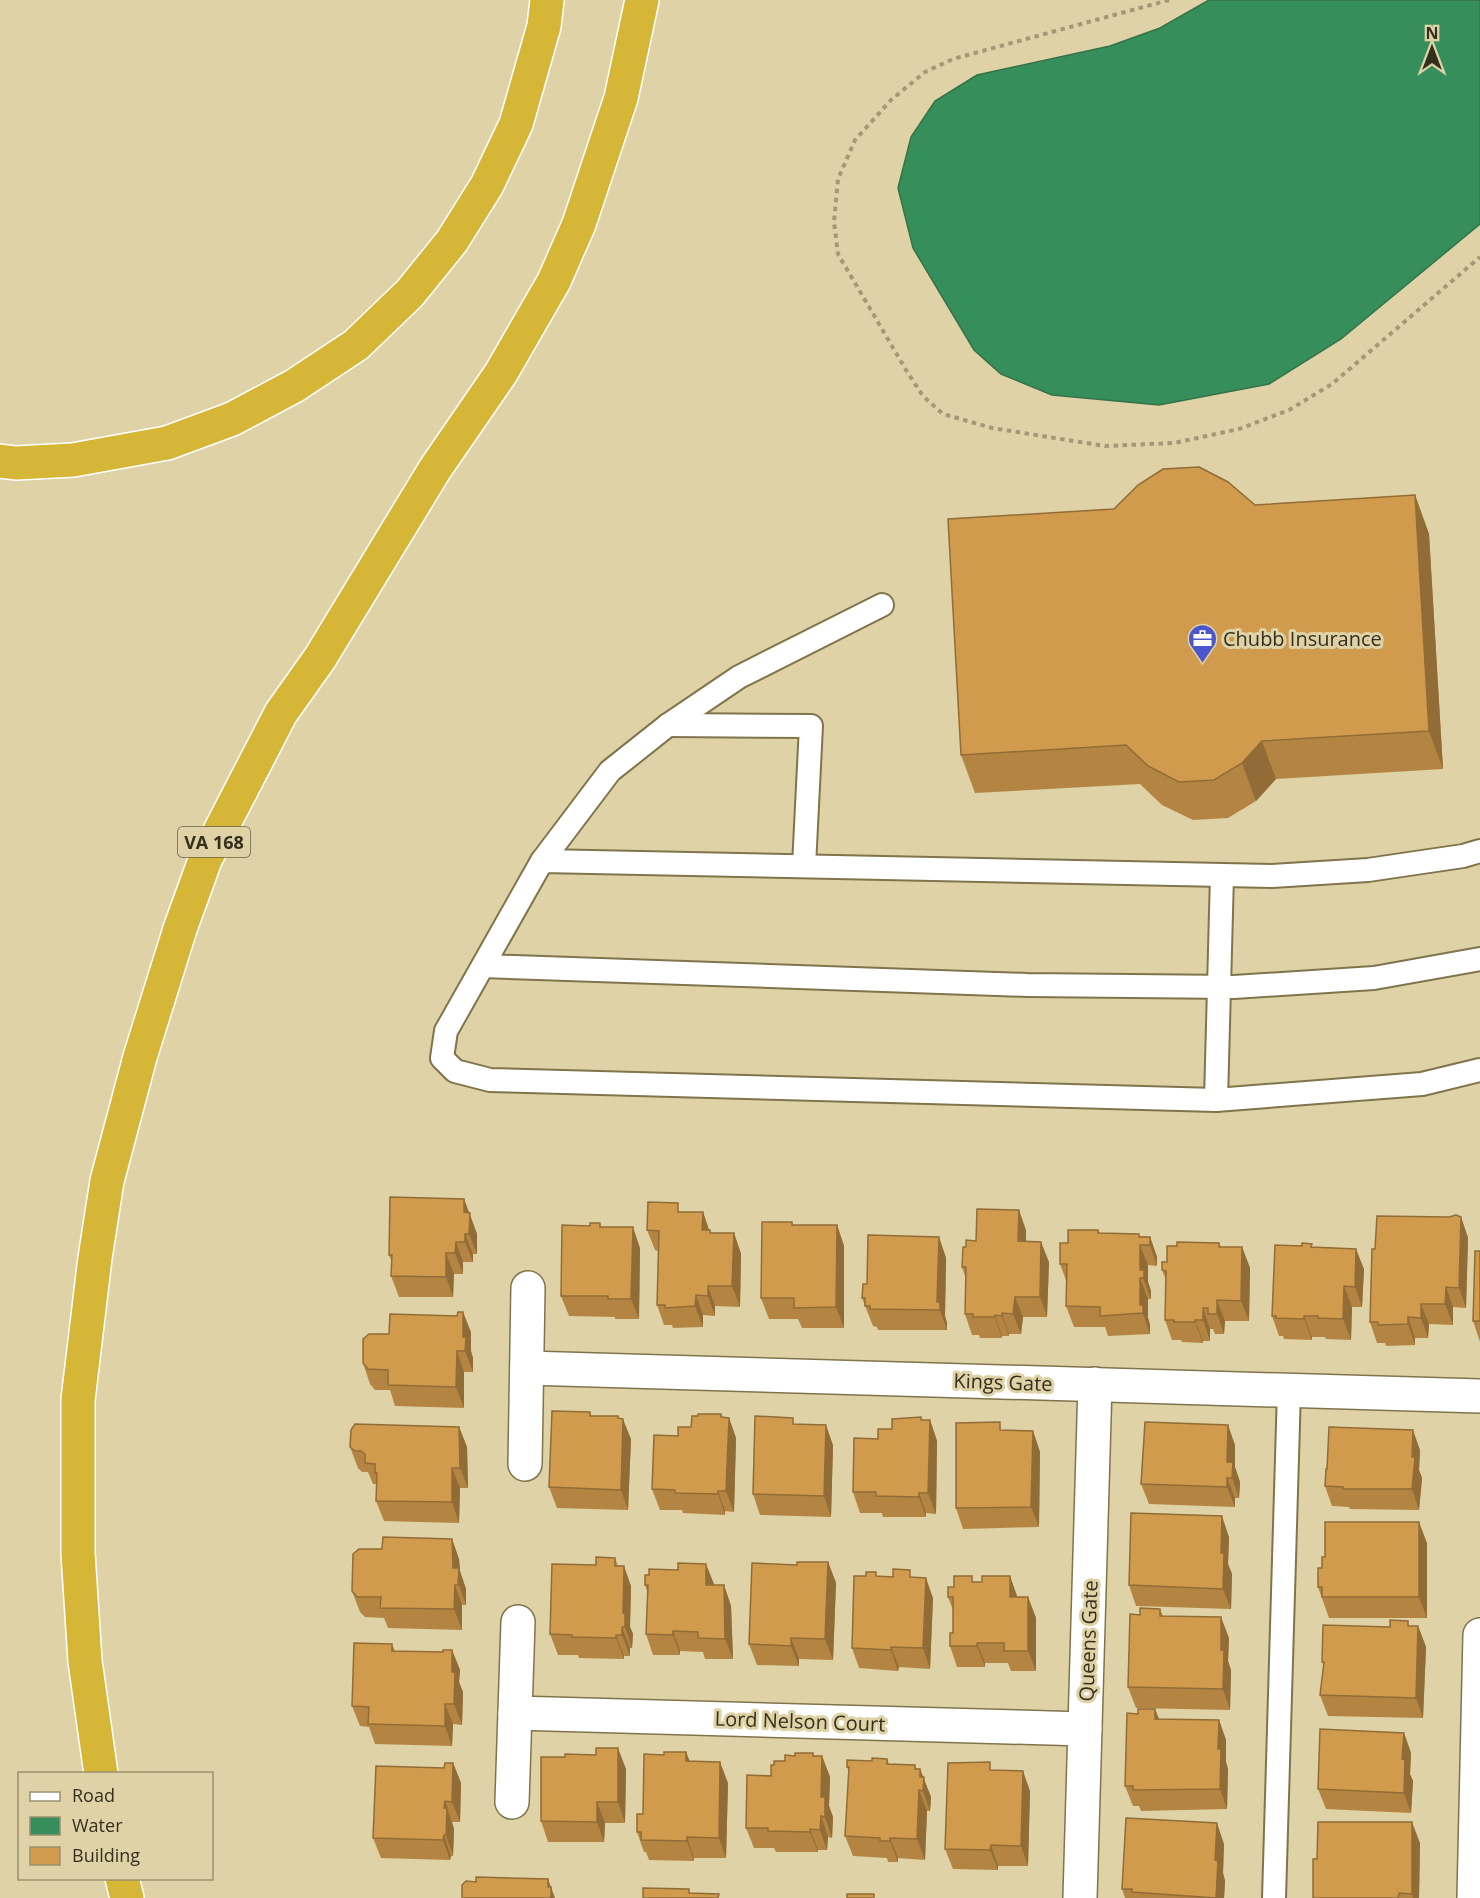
<svg xmlns="http://www.w3.org/2000/svg" width="1480" height="1898" viewBox="0 0 1480 1898" font-family="'Open Sans',sans-serif">
<style>
.water{fill:#368e5b;stroke:#367249;stroke-width:1.5}
.lines{fill:none;stroke-linecap:round;stroke-linejoin:round}
.service-casing{stroke:#80744c;stroke-width:26}
.minor-casing{stroke:#80744c;stroke-width:36}
.motorway-casing{stroke:#fff;stroke-width:36}
.path{stroke:#a39976;stroke-width:4;stroke-dasharray:4.5 4.5;stroke-linecap:butt}
.service{stroke:#fff;stroke-width:22}
.minor{stroke:#fff;stroke-width:33}
.motorway{stroke:#d5b637;stroke-width:33}
.wall{fill:#b48542}
.shaded-wall{fill:#926c36}
.building{fill:#d19b4d;stroke:#926c36;stroke-width:1.5}
.labels{text-anchor:middle;dominant-baseline:central;stroke-width:6;stroke-linejoin:round;paint-order:stroke}
.shield{fill:#ded2a6;stroke:#686147;stroke-width:1.5}
.shield-label{font-size:18px;font-weight:bold;fill:#35301e}
.poi-label{font-size:20px;fill:#35301e;stroke:#ded2a6;text-anchor:start}
.street-label{font-size:20px;fill:#35301e;stroke:#ded2a6}
</style>
<rect width="100%" height="100%" fill="#ded2a6"/>
<path class="water" d="M1209,0H1480V224L1341,339L1269,384L1159,405L1052,395L1001,374L974,350L913,248L898,188L911,137L935,101L977,75L1110,46L1160,28Z"/>
<g class="lines">
<defs>
<g id="service">
<path d="M668,725L811,726L804,866"/>
<path d="M1480,851L1463,856L1368,870L1272,876L542,861L446,1031L442,1058L455,1071L490,1080L1216,1100L1422,1084L1480,1070"/>
<path d="M542,861L610,771L668,725L739,677L882,605"/>
<path d="M483,966L1027,985L1234,987L1374,978L1480,959"/>
<path d="M1216,1100L1222,875"/>
<path d="M1274,1898L1289,1390"/>
</g>
<g id="minor">
<path d="M527,1368L1480,1396"/>
<path d="M525,1464L528,1288"/>
<path d="M515,1713L1085,1729"/>
<path d="M512,1802L518,1622"/>
<path d="M1080,1898L1095,1384"/>
<path d="M1474,1898L1480,1635"/>
</g>
<g id="motorway">
<path d="M0,461L16,463L73,460L167,443L232,419L294,386L356,345L410,293L452,241L487,185L516,124L544,26L547,0"/>
<path d="M101,1774L85,1661L78,1553V1400L95,1258L107,1181L140,1057L180,929L205,860L281,713L320,658L435,469L501,373L554,281L579,224L621,98L642,0"/>
<path d="M122,1878L127,1898"/>
</g>
</defs>
<use href="#service" class="service-casing"/>
<use href="#minor" class="minor-casing"/>
<use href="#motorway" class="motorway-casing"/>
<path class="path" d="M1169,0L953,59L925,72L891,100L855,140L838,179L834,222L838,254L906,370L923,396L943,414L992,428L1105,446L1174,443L1239,429L1289,410L1332,384L1480,257"/>
<use href="#service" class="service"/>
<use href="#minor" class="minor"/>
<use href="#motorway" class="motorway"/>
</g>
<g class="wall">
<path d="M1415,495L1429,534L1443,769L1276,779L1256,801L1228,818L1193,820L1162,805L1140,784L975,793L961,755L1255,505Z"/>
<path d="M464,1199L477,1234V1254H473V1262H463V1274H454L453,1297H399L391,1276L392,1262L389,1255Z"/>
<path d="M681,1212H703L709,1230H710L711,1233H734L741,1254L740,1307L715,1306V1316L703,1315V1327L673,1328L672,1325H664L657,1305L658,1251L655,1250L647,1230Z"/>
<path d="M1461,1217L1468,1238L1466,1308L1453,1307V1325L1429,1324L1428,1338H1415V1345L1386,1346L1385,1343H1377L1370,1322L1375,1249Z"/>
<path d="M792,1222L793,1225H837L844,1246V1328H802L798,1319H769L761,1298Z"/>
<path d="M600,1223L601,1227L640,1248L639,1319H615V1317L569,1316L561,1296L590,1226Z"/>
<path d="M1026,1230V1242L1049,1262L1047,1317H1023L1021,1334H1009V1336H1002V1338H980L979,1335H972L965,1314V1276L962,1267L966,1247L976,1241Z"/>
<path d="M1098,1230L1100,1233L1150,1237L1157,1257V1266L1148,1265V1282L1151,1291V1299H1148V1318L1150,1325V1334L1108,1336L1105,1327H1074L1066,1306L1067,1283L1060,1264L1068,1243Z"/>
<path d="M939,1237L946,1258L945,1316L947,1323V1330H878L877,1327L873,1326L862,1298L867,1284Z"/>
<path d="M1219,1243L1221,1247H1242L1250,1268L1249,1321H1225L1224,1334H1215L1213,1329H1210V1341H1203V1343L1182,1342L1181,1340H1172L1165,1320L1166,1280L1162,1270L1177,1246Z"/>
<path d="M1313,1247L1364,1269L1362,1307H1352L1351,1340L1326,1339L1325,1337H1312V1340L1284,1339L1283,1336H1279L1272,1316Z"/>
<path d="M1480,1251V1342L1473,1321Z"/>
<path d="M471,1332V1351L473,1358V1372H464V1408L395,1406L390,1390H375L370,1384L363,1363Z"/>
<path d="M590,1412L591,1416L619,1418L631,1439L628,1510L557,1508L549,1487Z"/>
<path d="M722,1417L729,1418L736,1438L734,1512L725,1511V1515L683,1513L682,1510H660L652,1489L678,1436L691,1427Z"/>
<path d="M922,1420H930L937,1441L936,1514L926,1513V1517H883L882,1513H860L853,1492L878,1439L892,1429Z"/>
<path d="M459,1427L467,1447L468,1488H460L459,1523L384,1521L376,1501V1484H373L368,1472H362L358,1468L350,1447Z"/>
<path d="M1003,1430L1033,1431L1040,1452L1039,1527L963,1529L956,1508Z"/>
<path d="M833,1445L831,1517L760,1515L753,1494Z"/>
<path d="M1235,1445V1467L1240,1482L1239,1498H1235V1507L1149,1504L1141,1484Z"/>
<path d="M1420,1450L1419,1470L1422,1478L1419,1510L1350,1509L1349,1507L1332,1506L1325,1486Z"/>
<path d="M1229,1537L1228,1564L1232,1574L1231,1609L1136,1606L1129,1585Z"/>
<path d="M452,1539L459,1559L460,1571L466,1589V1605H462V1630L388,1628L384,1618L365,1617L360,1612L352,1591L382,1549Z"/>
<path d="M1427,1543V1618H1329L1318,1587L1325,1557Z"/>
<path d="M615,1558L618,1566L631,1586L630,1627L633,1634L632,1648H630V1656H624V1659L579,1658L578,1655H558L550,1634L596,1565Z"/>
<path d="M828,1562L836,1583L833,1660L799,1659V1666L757,1665L749,1644L797,1565Z"/>
<path d="M1010,1576L1017,1597H1028L1036,1618V1671H1011L1008,1663H985V1667H957L950,1646L953,1633V1610L948,1597L954,1587L974,1582H982Z"/>
<path d="M877,1577H913L933,1598L930,1669L899,1667L898,1671L859,1668L852,1648Z"/>
<path d="M645,1585H724L731,1606L733,1659H705L703,1652L680,1651V1655H653L646,1634L648,1594Z"/>
<path d="M1160,1609L1163,1616L1229,1638L1228,1661L1231,1670L1230,1710L1136,1708L1128,1687L1140,1615Z"/>
<path d="M1418,1626L1426,1647L1423,1718L1328,1716L1320,1695L1324,1667L1322,1662L1390,1627Z"/>
<path d="M392,1644L395,1651L443,1652L452,1650L460,1670L459,1682L463,1692L462,1725L453,1724L452,1746L375,1744L369,1727L360,1726L352,1706Z"/>
<path d="M1155,1709L1159,1719L1219,1720L1226,1740V1762L1228,1769L1227,1809L1141,1811L1139,1806H1133L1125,1786L1138,1714Z"/>
<path d="M1404,1733L1411,1753L1410,1774L1413,1781L1411,1813L1326,1809L1318,1789Z"/>
<path d="M686,1752L690,1762L728,1783L726,1858H694V1861L649,1860L646,1852H644L637,1832L643,1814L664,1755Z"/>
<path d="M813,1753L814,1756H822L830,1777L829,1806L833,1817L832,1838L828,1837L827,1850H818V1852H776L774,1848H754L746,1828L771,1776L774,1765L785,1761L795,1756Z"/>
<path d="M596,1755L626,1769L625,1823H605L604,1842H548L541,1821L565,1757Z"/>
<path d="M887,1759L889,1764L920,1769L931,1797L930,1811H927L925,1860L898,1858V1862H888L887,1858L853,1856L845,1836L849,1772L847,1767Z"/>
<path d="M453,1763L461,1783L460,1822H452L454,1829L453,1856H451L450,1860L381,1858L373,1838L444,1768Z"/>
<path d="M993,1770L1030,1791L1028,1866H998V1870L953,1869L945,1849Z"/>
<path d="M1420,1843L1419,1898H1313V1859Z"/>
<path d="M1224,1844L1223,1873L1225,1881L1224,1898H1125L1122,1889Z"/>
</g>
<g class="shaded-wall">
<path d="M1415,495L1429,534L1443,769L1429,731Z"/>
<path d="M1262,741L1276,779L1256,801L1242,763Z"/>
<path d="M464,1199L477,1234V1254L469,1234L464,1212Z"/>
<path d="M1019,1210L1026,1230V1262L1018,1241Z"/>
<path d="M703,1212L710,1233L702,1230Z"/>
<path d="M1461,1217L1468,1238L1466,1308L1459,1288Z"/>
<path d="M837,1225L844,1246V1328L836,1307Z"/>
<path d="M633,1227L640,1248L639,1319L631,1299Z"/>
<path d="M734,1233L741,1254L740,1307L732,1286Z"/>
<path d="M465,1234L473,1254V1262L465,1242Z"/>
<path d="M939,1237L946,1258L945,1316L947,1323V1330L937,1302Z"/>
<path d="M1150,1237L1157,1257V1266L1150,1245Z"/>
<path d="M456,1242L463,1262V1274L455,1253Z"/>
<path d="M1041,1242L1049,1262L1047,1317L1040,1297Z"/>
<path d="M1140,1245L1148,1265V1282L1151,1291V1299L1140,1270Z"/>
<path d="M1242,1247L1250,1268L1249,1321L1241,1301Z"/>
<path d="M1356,1249L1364,1269L1362,1307L1355,1287Z"/>
<path d="M446,1253L454,1274L453,1297L446,1277Z"/>
<path d="M1140,1278L1148,1299V1318L1150,1325V1334L1140,1305Z"/>
<path d="M708,1286L715,1306V1316L708,1296Z"/>
<path d="M1344,1286L1352,1307L1351,1340L1343,1319Z"/>
<path d="M1446,1287L1453,1307V1325L1445,1304Z"/>
<path d="M696,1295L703,1315V1327L695,1306Z"/>
<path d="M1015,1297L1023,1317L1021,1334L1013,1314Z"/>
<path d="M1217,1300L1225,1321L1224,1334L1217,1314Z"/>
<path d="M1421,1304L1429,1324L1428,1338L1421,1318Z"/>
<path d="M1203,1308L1210,1329V1341L1203,1320Z"/>
<path d="M463,1312L471,1332V1351L473,1358V1372L465,1351L463,1337Z"/>
<path d="M1002,1313L1009,1334V1336L1002,1316Z"/>
<path d="M995,1315L1002,1336V1338L995,1317Z"/>
<path d="M1304,1316L1312,1337V1340L1304,1319Z"/>
<path d="M1408,1317L1415,1338V1345L1408,1324Z"/>
<path d="M1195,1320L1203,1341V1343L1195,1322Z"/>
<path d="M457,1351L464,1372V1408L456,1387Z"/>
<path d="M721,1414L728,1433L729,1418L736,1438L734,1512L726,1491Z"/>
<path d="M618,1416L623,1429V1419L631,1439L628,1510L621,1490Z"/>
<path d="M930,1420L937,1441L936,1514L928,1493Z"/>
<path d="M826,1425L833,1445L831,1517L824,1496Z"/>
<path d="M1228,1425L1235,1445V1467L1240,1482L1239,1498L1227,1462Z"/>
<path d="M459,1427L467,1447L468,1488L460,1468Z"/>
<path d="M1413,1430L1420,1450L1419,1470L1422,1478L1419,1510L1412,1489Z"/>
<path d="M1033,1431L1040,1452L1039,1527L1031,1507Z"/>
<path d="M452,1468L460,1488L459,1523L452,1502Z"/>
<path d="M1227,1478L1235,1498V1507L1227,1487Z"/>
<path d="M718,1491L725,1511V1515L718,1494Z"/>
<path d="M919,1493L926,1513V1517L919,1497Z"/>
<path d="M1222,1516L1229,1537L1228,1564L1232,1574L1231,1609L1223,1589L1221,1553Z"/>
<path d="M1419,1522L1427,1543V1618L1419,1597Z"/>
<path d="M452,1539L459,1559L460,1571L466,1589V1605L453,1568Z"/>
<path d="M828,1562L836,1583L833,1660L825,1639Z"/>
<path d="M706,1564L714,1584L713,1605L706,1585Z"/>
<path d="M624,1566L631,1586L630,1627L633,1634L632,1648L625,1627L623,1613Z"/>
<path d="M1010,1576L1017,1596V1618L1010,1597Z"/>
<path d="M926,1578L933,1598L930,1669L923,1648Z"/>
<path d="M455,1585L462,1605V1630L454,1609Z"/>
<path d="M724,1585L731,1606L733,1659L725,1639Z"/>
<path d="M1028,1597L1036,1618V1671L1028,1651Z"/>
<path d="M1221,1617L1229,1638L1228,1661L1231,1670L1230,1710L1223,1689L1221,1650Z"/>
<path d="M1418,1626L1426,1647L1423,1718L1416,1698Z"/>
<path d="M622,1627L630,1648V1656L622,1635Z"/>
<path d="M673,1631L680,1651V1655L673,1635Z"/>
<path d="M616,1635L624,1656V1659L616,1638Z"/>
<path d="M791,1638L799,1659V1666L791,1646Z"/>
<path d="M977,1643L985,1663V1667L977,1646Z"/>
<path d="M891,1647L899,1667L898,1671L891,1650Z"/>
<path d="M452,1650L460,1670L459,1682L463,1692L462,1725L454,1704L452,1672Z"/>
<path d="M445,1704L453,1724L452,1746L445,1726Z"/>
<path d="M1155,1709L1163,1729L1155,1719Z"/>
<path d="M1219,1720L1226,1740V1762L1228,1769L1227,1809L1220,1789L1218,1749Z"/>
<path d="M1404,1733L1411,1753L1410,1774L1413,1781L1411,1813L1404,1793L1402,1759Z"/>
<path d="M618,1748L626,1769L625,1823L618,1802Z"/>
<path d="M686,1752L694,1773L686,1761Z"/>
<path d="M822,1756L830,1777L829,1806L833,1817L832,1838L825,1817L821,1797Z"/>
<path d="M720,1762L728,1783L726,1858L719,1838Z"/>
<path d="M453,1763L461,1783L460,1822L452,1802Z"/>
<path d="M920,1769L931,1797L930,1811L923,1791L920,1777Z"/>
<path d="M1023,1771L1030,1791L1028,1866L1021,1846Z"/>
<path d="M919,1790L927,1811L925,1860L917,1839Z"/>
<path d="M445,1801L454,1829L453,1856L446,1835L444,1808Z"/>
<path d="M597,1802L605,1823L604,1842L597,1822Z"/>
<path d="M821,1816L828,1837L827,1850L820,1830Z"/>
<path d="M1412,1822L1420,1843L1419,1898H1413L1412,1894Z"/>
<path d="M1217,1823L1224,1844L1223,1873L1225,1881L1224,1898H1216L1215,1860Z"/>
<path d="M810,1829L818,1850V1852L810,1832Z"/>
<path d="M444,1835L451,1856L450,1860L443,1840Z"/>
<path d="M687,1837L694,1858V1861L687,1841Z"/>
<path d="M890,1838L898,1858V1862L890,1841Z"/>
<path d="M991,1845L998,1866V1870L990,1850Z"/>
<path d="M548,1879L555,1898H551L548,1887Z"/>
</g>
<g class="building">
<path d="M1199,467L1228,482L1255,505L1415,495L1429,731L1262,741L1242,763L1214,780L1179,782L1148,766L1126,745L961,755L948,519L1114,509L1138,485L1163,469Z"/>
<path d="M390,1197L464,1199V1212L470,1213L469,1234H465V1242H456L455,1253H446V1277L391,1276L392,1255H389Z"/>
<path d="M648,1202L678,1203V1212H703L702,1230H710V1233H734L732,1286H708V1296L696,1295L695,1306L665,1308V1305H657L659,1231L647,1230Z"/>
<path d="M977,1209L1019,1210L1018,1241L1041,1242L1040,1297H1015L1013,1314L1002,1313V1316L995,1315V1317H973V1314H965L966,1267H962L963,1247H966V1240L976,1241Z"/>
<path d="M1456,1215L1461,1217L1459,1288L1446,1287L1445,1304H1421V1318L1408,1317V1324L1378,1325V1322H1370L1372,1249H1375L1377,1216L1449,1217Z"/>
<path d="M762,1222H792V1225H837L836,1307L794,1308V1298H761Z"/>
<path d="M590,1223H600V1227H633L631,1299H608V1296H561L562,1225L590,1226Z"/>
<path d="M1068,1230H1098V1233L1139,1234V1237H1150V1245H1140V1270H1144V1278H1140V1305H1143V1313L1100,1316V1307L1066,1306L1067,1264H1060V1243H1068Z"/>
<path d="M868,1235L939,1237L937,1302H940V1310L870,1309V1306H865V1298H862L863,1284H867Z"/>
<path d="M1177,1242L1219,1243V1247H1242L1241,1301L1217,1300V1314H1208V1308H1203V1320H1195V1322H1174V1320H1165L1166,1271L1162,1270V1262H1167V1246H1177Z"/>
<path d="M1302,1243L1312,1244L1311,1247L1356,1249L1355,1287L1344,1286L1343,1319L1318,1318V1316H1304V1319L1276,1318V1316H1272L1275,1245L1302,1246Z"/>
<path d="M1475,1251H1480V1321H1473Z"/>
<path d="M458,1312H463V1337H466L465,1351H457L456,1387L388,1385V1370L368,1369L363,1363V1339L369,1334H389L390,1314L457,1316Z"/>
<path d="M552,1411L590,1412V1416H618V1418L623,1419L621,1490L549,1487Z"/>
<path d="M698,1414H721V1417L729,1418L726,1491H718V1494L675,1493V1490L652,1489L654,1435L678,1436V1427H691L692,1416H698Z"/>
<path d="M755,1416L793,1418V1424L826,1425L824,1496L753,1494Z"/>
<path d="M921,1417V1420H930L928,1493H919V1497L876,1496V1492H853L854,1438L878,1439V1429H892V1419Z"/>
<path d="M1000,1422V1430L1033,1431L1031,1507L956,1508V1423Z"/>
<path d="M1145,1422L1228,1425L1227,1462H1233L1232,1478H1227V1487L1141,1484Z"/>
<path d="M355,1424L459,1427L460,1468H452V1502L376,1501L377,1473H375V1464L365,1463V1454L361,1451H355L350,1447L351,1430Z"/>
<path d="M1329,1427L1413,1430L1412,1457H1415L1412,1489H1343V1487L1325,1486L1326,1469H1327Z"/>
<path d="M1131,1513L1222,1516L1221,1553H1224L1223,1589L1129,1585Z"/>
<path d="M1325,1522H1419V1597H1322V1587H1318V1568H1322V1557H1325Z"/>
<path d="M383,1537L452,1539L453,1568H459L458,1585H455L454,1609L380,1608L381,1597H357L352,1591L353,1554L359,1549H382Z"/>
<path d="M596,1557L615,1558V1566H624L623,1613H625V1627H622V1635H616V1638L572,1637V1635L550,1634L552,1564L596,1565Z"/>
<path d="M797,1562H828L825,1639L791,1638V1646L749,1644L752,1563L797,1565Z"/>
<path d="M678,1563L706,1564V1585H724L725,1639L698,1638V1632L673,1631V1635L646,1634L648,1585H645V1575H649V1569L678,1570Z"/>
<path d="M893,1569L910,1570V1577L926,1578L923,1648L891,1647V1650L852,1648L854,1576H866V1572H876V1576L893,1577Z"/>
<path d="M954,1576H972V1582H982V1576H1010V1597H1028V1651H1004V1643H977V1646H950V1633H953V1597H948V1587H954Z"/>
<path d="M1140,1608L1160,1609V1616L1221,1617V1650H1224L1223,1689L1128,1687L1130,1614L1140,1615Z"/>
<path d="M1390,1620L1408,1621V1626H1418L1416,1698L1320,1695L1324,1662H1322L1323,1625L1390,1627Z"/>
<path d="M354,1643L392,1644V1651L443,1652V1650H452V1672H455L454,1704H445V1726L368,1724L369,1707L352,1706Z"/>
<path d="M1138,1709H1155V1719L1219,1720L1218,1749H1221L1220,1789L1133,1790V1786H1125L1127,1713L1138,1714Z"/>
<path d="M1320,1729L1404,1733L1402,1759L1405,1760L1404,1793L1318,1789Z"/>
<path d="M596,1748H618V1802H597V1822L541,1821V1757H565V1754L596,1755Z"/>
<path d="M664,1752H686V1761L720,1762L719,1838L687,1837V1841L641,1840V1832H637V1814H643L644,1754L664,1755Z"/>
<path d="M795,1753H813V1756H822L821,1797H825V1817L821,1816L820,1830L810,1829V1832L768,1831V1828H746L747,1775L771,1776V1765H774V1761H785V1755L795,1756Z"/>
<path d="M872,1758L887,1759V1764L915,1765V1769H920V1777H924L923,1791L919,1790L917,1839L890,1838V1841H880V1838L845,1836L849,1767H847V1760L872,1761Z"/>
<path d="M990,1762V1770L1023,1771L1021,1846L991,1845L990,1850L945,1849L948,1763Z"/>
<path d="M445,1763H453L452,1802L445,1801L444,1808H447L446,1835H444L443,1840L373,1838L376,1766L444,1768Z"/>
<path d="M1126,1818L1217,1823L1215,1860L1218,1861L1216,1898L1132,1892V1889H1122Z"/>
<path d="M1318,1822H1412V1894L1399,1893L1398,1898H1313V1859H1317Z"/>
<path d="M476,1877L548,1879V1887H551V1898H462V1885L466,1881L476,1882Z"/>
<path d="M643,1888L689,1889V1893L719,1894L718,1898H643Z"/>
<rect x="847" y="1894" width="27" height="4"/>
</g>
<defs>
<symbol id="office-pin" viewBox="-11 -11 22 30"><path d="M0 17L-7.5 6A9.5 9.5 0 1 1 7.5 6Z" fill="#4d57cd" stroke="#ded2a6"/><path d="M-6-3h4V-5.5h4V-3h4V5H-6ZM-1-4.5V-3h2v-1.5ZM-6 0V1H6V0Z" fill="#fff"/></symbol>
</defs>
<g fill-rule="evenodd">
<use href="#office-pin" x="1186" y="622" width="33" height="45"/>
</g>
<g class="labels">
<rect class="shield" x="178" y="827" width="72" height="30" rx="4.5"/>
<g class="shield-label">
<text x="214" y="842">VA 168</text>
</g>
<g class="poi-label">
<text x="1223" y="638">Chubb Insurance</text>
</g>
<g class="street-label">
<text transform="translate(1003 1382) rotate(2)">Kings Gate</text>
<text transform="translate(1088 1641) rotate(-88)">Queens Gate</text>
<text transform="translate(800 1721) rotate(2)">Lord Nelson Court</text>
</g>
</g>
<rect x="18" y="1772" width="195" height="108" fill="#ded2a6" stroke="#9a9170" stroke-width="1.5"/>
<rect x="30" y="1792" width="30" height="9" fill="#ffffff" stroke="#9a9170" stroke-width="1.5"/>
<text x="72" y="1802" font-size="18" fill="#35301e">Road</text>
<rect x="30" y="1817" width="30" height="18" fill="#368e5b" stroke="#9a9170" stroke-width="1.5"/>
<text x="72" y="1832" font-size="18" fill="#35301e">Water</text>
<rect x="30" y="1847" width="30" height="18" fill="#d19b4d" stroke="#9a9170" stroke-width="1.5"/>
<text x="72" y="1862" font-size="18" fill="#35301e">Building</text>
<g transform="translate(1432 48)" stroke="#ded2a6" stroke-width="4.5" paint-order="stroke">
<path d="M0-4.5L10 22L0 15L-10 22Z" fill="#35301e"/>
<text y="-9" font-size="16" font-weight="bold" text-anchor="middle" fill="#35301e">N</text>
</g>
</svg>
